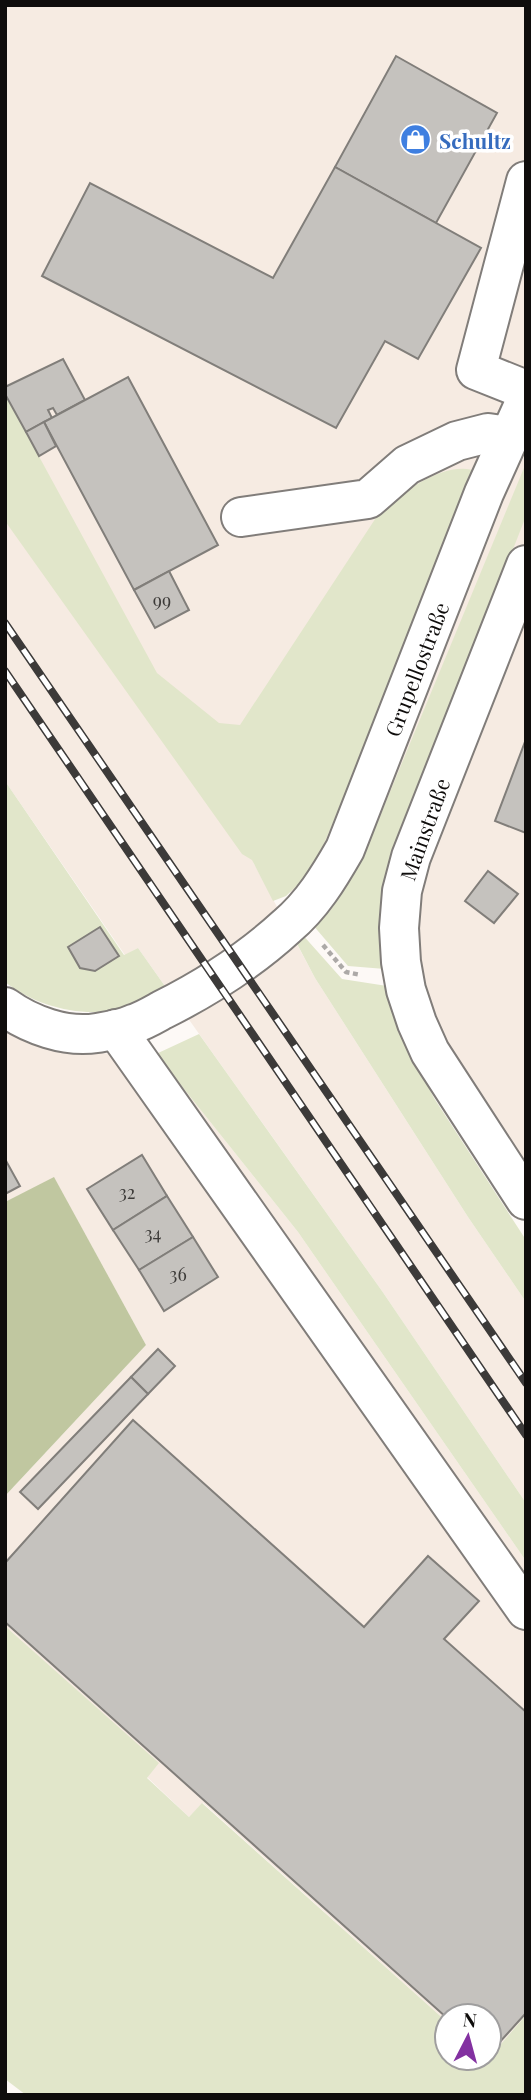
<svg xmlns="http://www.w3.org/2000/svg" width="531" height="2100" viewBox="0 0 531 2100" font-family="'Playfair Display',serif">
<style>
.built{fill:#f6ebe2}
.green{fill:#e1e6ca}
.forest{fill:#c0c7a0}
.building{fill:#c5c2be;stroke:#817e7a;stroke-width:2}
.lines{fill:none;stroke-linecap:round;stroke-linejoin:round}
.minor-casing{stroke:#817d7a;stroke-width:42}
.path{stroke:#aca9a7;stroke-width:4.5;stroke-dasharray:5 3.5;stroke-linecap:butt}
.minor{stroke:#fff;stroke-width:38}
.rail-casing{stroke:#3c3a39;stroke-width:8}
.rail{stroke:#fff;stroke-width:5;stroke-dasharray:16;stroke-linecap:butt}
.labels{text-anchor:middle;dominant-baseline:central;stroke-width:7;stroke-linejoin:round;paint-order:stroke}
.number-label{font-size:18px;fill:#3c3a38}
.shop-label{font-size:21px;font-weight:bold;fill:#366cbe;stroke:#fff;text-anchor:start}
.street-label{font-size:21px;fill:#0f0d0c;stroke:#fff}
</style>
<rect width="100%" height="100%" fill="#fdf9f6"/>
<g class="built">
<path d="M5,5H526V1169L385,970L253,862L315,978L468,1217L526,1302V1503L382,1291L138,948L125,955L5,781Z"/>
<path d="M5,1028L64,1049L111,1054H156L298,1232L526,1561V2015L489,2058V2016H447V2022L203,1803L189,1817L147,1777L158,1763L5,1626V1496L146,1345L54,1178L5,1202Z"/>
</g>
<g class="green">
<path d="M5,394L157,673L219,723L240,725L383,507C406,490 451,457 480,473L313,870L286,896L273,901L252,860L242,854L5,521Z"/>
<path d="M526,463V516L421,785L385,969L348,966L312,924L330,911L361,862Z"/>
<path d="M5,781L124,955L138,948L167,989C156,995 144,1002 132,1006C90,1020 40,1009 5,982Z"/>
<path d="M301,933L342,979L387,986L398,1026L434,1098L526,1240V1302L468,1217L315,978L295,940Z"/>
<path d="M199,1034L382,1291L526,1503V1561L298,1232L156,1054Z"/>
<path d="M5,1626L159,1763L147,1778L189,1817L202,1803L447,2022V2058H489L526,2015V2095H26L5,2079Z"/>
</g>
<path class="forest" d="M54,1177L146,1345L5,1496V1202Z"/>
<g class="building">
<path d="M396,56L497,113L436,223L335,167Z"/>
<path d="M335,167L481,248L418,359L385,341L336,428L42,276L90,183L273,278Z"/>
<path d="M63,359L85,400L57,415L53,408L48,410L52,418L26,432L5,394V387Z"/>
<path d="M128,377L218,545L134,590L44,422Z"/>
<path d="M44,422L56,446L39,456L26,432Z"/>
<path d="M169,571L189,610L155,628L134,590Z"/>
<path d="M526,739V833L495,821Z"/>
<path d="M488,871L518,894L494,923L465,901Z"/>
<path d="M100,927L119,956L95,971L80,968L68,947Z"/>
<path d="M142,1155L167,1196L113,1230L87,1189Z"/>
<path d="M5,1159L20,1186L5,1194Z"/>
<path d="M167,1196L193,1237L139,1270L113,1230Z"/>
<path d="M193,1237L218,1277L164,1311L139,1270Z"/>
<path d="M158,1349L175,1366L148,1394L131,1377Z"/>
<path d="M131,1377L148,1394L38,1509L20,1492Z"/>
<path d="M133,1420L364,1627L428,1556L479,1601L444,1639L526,1712V2013L489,2054V2016H447V2018L5,1622V1563Z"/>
</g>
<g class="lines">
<defs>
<g id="minor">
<path d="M526,181L476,370L526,390"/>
<path d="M241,517L368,499L407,465L457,441L488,433L509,436"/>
<path d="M526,565L411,857L402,891L399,928L401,962L406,990L417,1023L430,1052L526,1200"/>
<path d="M5,1007C30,1025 66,1038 97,1033C108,1031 122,1029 133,1024C143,1021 153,1015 162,1010C206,988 251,959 287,926C312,905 329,877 345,849L484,493L526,400"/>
<path d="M116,1029L526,1610"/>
</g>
</defs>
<use href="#minor" class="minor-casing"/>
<path class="path" d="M323,945L346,972L361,975"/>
<use href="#minor" class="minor"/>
<defs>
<g id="rail">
<path d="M5,623L526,1383"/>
<path d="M5,671L526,1435"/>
</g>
</defs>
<use href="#rail" class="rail-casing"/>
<use href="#rail" class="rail"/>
</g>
<defs>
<symbol id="shop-disc" viewBox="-11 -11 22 22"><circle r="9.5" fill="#3f7fe0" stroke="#fff"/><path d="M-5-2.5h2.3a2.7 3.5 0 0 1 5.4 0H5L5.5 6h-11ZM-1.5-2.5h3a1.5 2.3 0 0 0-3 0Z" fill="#fff"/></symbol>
</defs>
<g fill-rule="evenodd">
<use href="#shop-disc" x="398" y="122" width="35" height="35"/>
</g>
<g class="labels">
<g class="number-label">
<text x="162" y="600">99</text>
<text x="127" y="1192">32</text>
<text x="153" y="1233">34</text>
<text x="178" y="1274">36</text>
</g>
<g class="shop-label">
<text x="439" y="140">Schultz</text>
</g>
<g class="street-label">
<text transform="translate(416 669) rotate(-69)">Grupellostraße</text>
<text transform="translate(424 829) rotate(-70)">Mainstraße</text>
</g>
</g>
<rect width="531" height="2100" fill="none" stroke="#0f0d0c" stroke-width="14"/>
<g transform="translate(468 2037) rotate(6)"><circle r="33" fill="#ffffff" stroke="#9f9e9e" stroke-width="2"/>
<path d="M0-5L12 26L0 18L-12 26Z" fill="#8331a1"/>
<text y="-10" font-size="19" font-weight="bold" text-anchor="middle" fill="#0f0d0c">N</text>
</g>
</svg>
